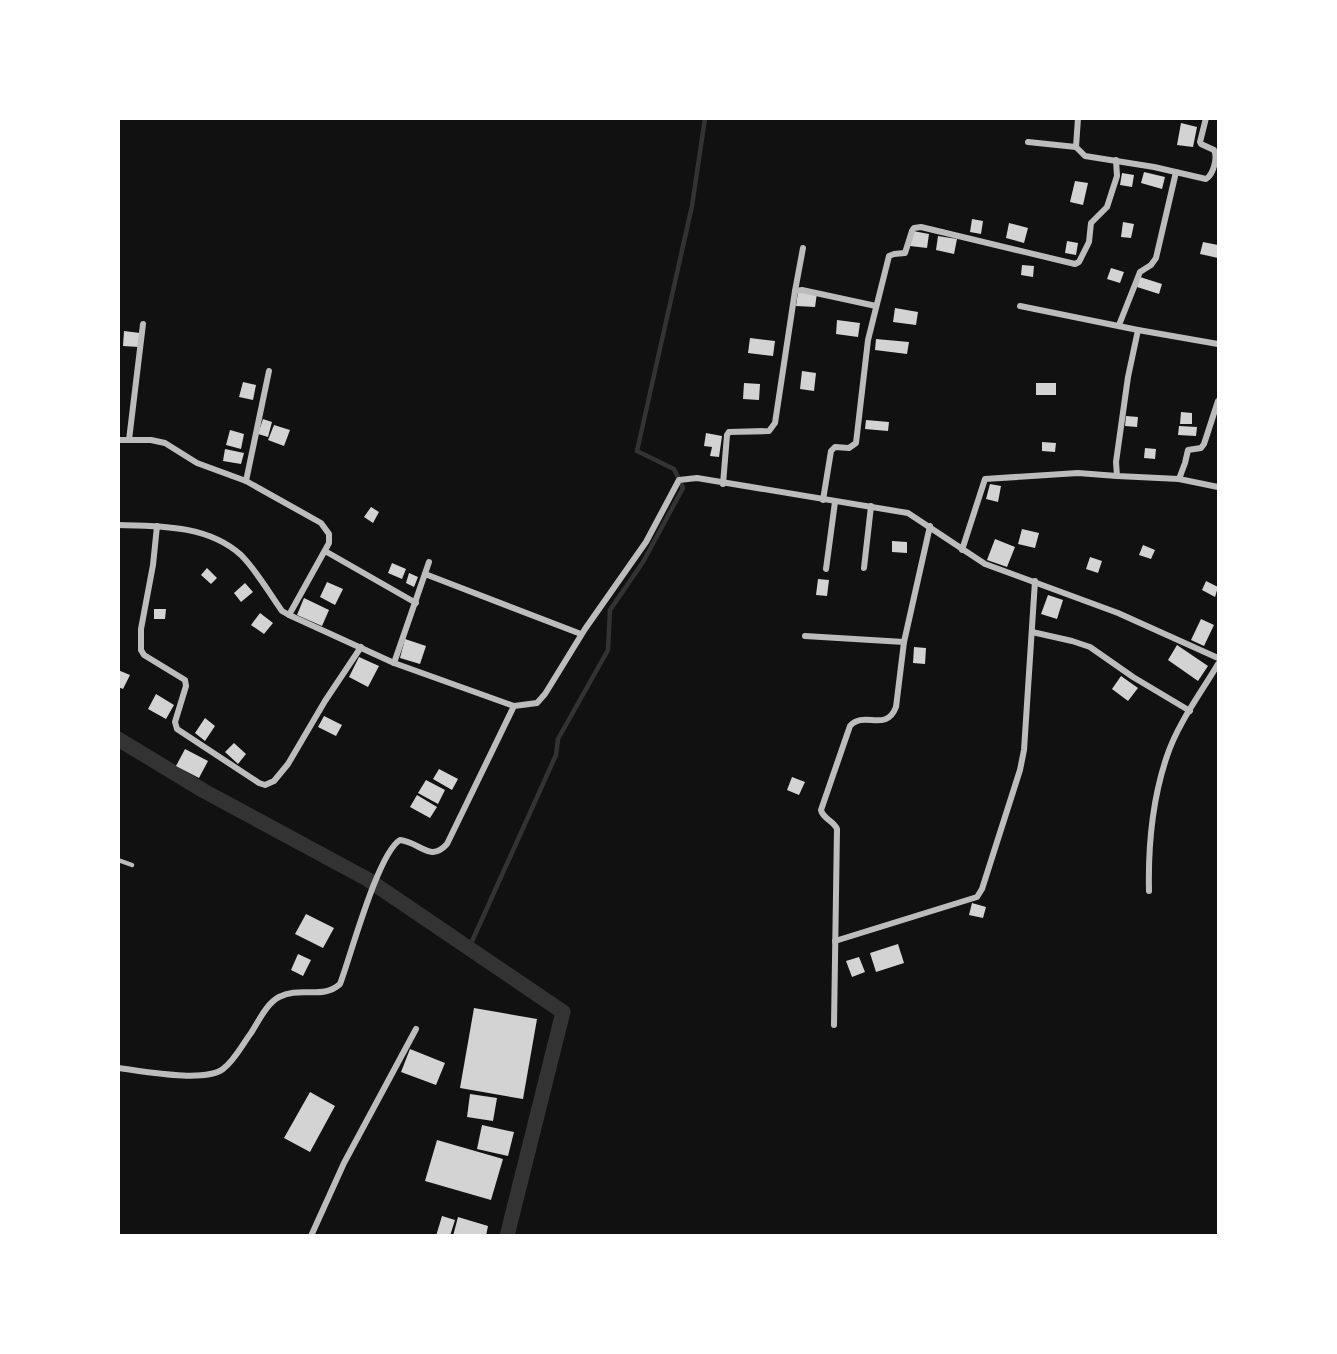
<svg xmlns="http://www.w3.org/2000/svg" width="1337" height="1354" viewBox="0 0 1337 1354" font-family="Jost,sans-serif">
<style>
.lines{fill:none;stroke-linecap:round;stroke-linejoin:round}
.stream{stroke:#333;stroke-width:4.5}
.canal{stroke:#333;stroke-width:15}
.building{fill:#d3d3d3}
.service{stroke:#bcbcbc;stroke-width:4.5}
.minor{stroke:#bcbcbc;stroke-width:6}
</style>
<rect width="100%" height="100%" fill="#111"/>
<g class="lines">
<path class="stream" d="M469,948L556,755L558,739L608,650L610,610L643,562L683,488L674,469L637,451L692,206L705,118"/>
<path class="canal" d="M118,739L204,791L367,879L563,1012L507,1236"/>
</g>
<g class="building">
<path d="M1181,123L1197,127L1193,147L1177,145Z"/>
<path d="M1144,172L1165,177L1162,189L1141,183Z"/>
<path d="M1122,173L1134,175L1132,187L1120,185Z"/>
<path d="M1075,181L1088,183L1083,205L1070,202Z"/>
<path d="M972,219L983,221L981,234L970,232Z"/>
<path d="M1123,222L1134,224L1131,238L1121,237Z"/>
<path d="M1009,223L1028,228L1024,243L1006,238Z"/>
<path d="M913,231L929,234L927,248L910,246Z"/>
<path d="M938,236L957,239L954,254L936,250Z"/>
<path d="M1067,241L1078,243L1076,255L1065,253Z"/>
<path d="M1203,242L1218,245V258L1200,254Z"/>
<path d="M1022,265L1034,266L1033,277L1021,275Z"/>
<path d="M1111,268L1124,272L1120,283L1107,279Z"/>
<path d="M1140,277L1162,284L1159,294L1137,287Z"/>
<path d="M798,292L817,293L815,307L796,306Z"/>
<path d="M895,308L918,312L916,325L893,322Z"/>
<path d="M837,320L860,323L858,337L836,334Z"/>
<path d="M124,331L140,333L139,347L123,346Z"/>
<path d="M750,338L775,341L773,356L748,353Z"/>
<path d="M876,339L909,342L907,354L875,350Z"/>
<path d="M802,371L816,373L814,391L800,389Z"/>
<path d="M243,382L256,385L253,400L239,397Z"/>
<path d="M744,383L760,384L759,400L743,399Z"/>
<rect x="1036" y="383" width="20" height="12"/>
<path d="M1181,412L1192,413V424H1180Z"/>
<path d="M1126,416L1138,417L1137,427L1125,426Z"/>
<path d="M263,419L272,422L268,437L258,434Z"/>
<path d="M866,420L889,422L888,431L865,429Z"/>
<path d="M274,425L290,430L284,446L268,440Z"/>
<path d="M1179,426L1197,427L1196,436L1178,435Z"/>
<path d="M230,430L244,434L241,449L226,445Z"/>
<path d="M706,433L722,436L719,457L710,456L712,447L704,446Z"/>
<path d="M1042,442L1056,443L1055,452L1042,451Z"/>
<path d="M1145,448L1156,449L1155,459L1144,458Z"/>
<path d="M225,449L244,453L241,464L223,461Z"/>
<path d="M990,484L1001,486L998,502L986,499Z"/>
<path d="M371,507L379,512L373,523L364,517Z"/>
<path d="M1022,529L1039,533L1035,548L1018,544Z"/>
<path d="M995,539L1015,547L1007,567L987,560Z"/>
<path d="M892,541L907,542V553L892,552Z"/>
<path d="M1143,545L1155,550L1151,559L1139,555Z"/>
<path d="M1090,557L1102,561L1098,573L1086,569Z"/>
<path d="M392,563L406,569L402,579L388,573Z"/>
<path d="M207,568L217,578L211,584L201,575Z"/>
<path d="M409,573L418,577L414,587L406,583Z"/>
<path d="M818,579L829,580L827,596L816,595Z"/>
<path d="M1206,581L1218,587L1215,597L1202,590Z"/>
<path d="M327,582L343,589L335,605L320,597Z"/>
<path d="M245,583L253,592L241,602L234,593Z"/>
<path d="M1048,595L1063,600L1057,619L1041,614Z"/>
<path d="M304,598L329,610L322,626L297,615Z"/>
<path d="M154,609H166L165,619H154Z"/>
<path d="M260,613L273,623L264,634L251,625Z"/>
<path d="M1201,619L1214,625L1204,646L1191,640Z"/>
<path d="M405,639L426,646L420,664L400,658Z"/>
<path d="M1177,645L1208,666L1198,681L1168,660Z"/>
<path d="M914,647L926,648L925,664L913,663Z"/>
<path d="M359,657L379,666L368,687L349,677Z"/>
<path d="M118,670L130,675L123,689L118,687Z"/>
<path d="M1121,676L1138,688L1128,701L1112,689Z"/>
<path d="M156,694L174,705L166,719L148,709Z"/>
<path d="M324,716L342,725L336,736L318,727Z"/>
<path d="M205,718L215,726L205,741L195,733Z"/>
<path d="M234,743L246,754L238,764L225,752Z"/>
<path d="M185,749L208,761L199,778L176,766Z"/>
<path d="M439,769L458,779L452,790L433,779Z"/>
<path d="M792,777L805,782L799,795L787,790Z"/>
<path d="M426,780L445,790L438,804L418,793Z"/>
<path d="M417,795L437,807L430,818L410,807Z"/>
<path d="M972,903L986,907L983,918L969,915Z"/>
<path d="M306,914L334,928L323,948L295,934Z"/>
<path d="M898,944L904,963L876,972L870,953Z"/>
<path d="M298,954L311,960L303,976L291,970Z"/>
<path d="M859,957L865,972L852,977L846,961Z"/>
<path d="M474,1008L537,1019L523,1099L460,1088Z"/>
<path d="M410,1049L445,1063L436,1085L401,1072Z"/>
<path d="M310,1092L335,1106L310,1152L284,1138Z"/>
<path d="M470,1094L497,1098L493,1121L467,1117Z"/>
<path d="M482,1125L514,1132L508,1156L477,1149Z"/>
<path d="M437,1140L503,1159L491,1200L425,1181Z"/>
<path d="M442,1216L455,1220L450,1236H436Z"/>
<path d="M458,1217L488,1226L486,1236H453Z"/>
</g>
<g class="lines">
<path class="service" d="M118,860L132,865"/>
<g class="minor">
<path d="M1078,118L1076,147L1085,156L1154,167L1206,179C1213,175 1218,158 1214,150L1201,144L1200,142L1206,118"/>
<path d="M1028,142L1076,147"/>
<path d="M795,291L803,248"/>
<path d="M1020,306L1138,330"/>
<path d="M1119,325L1140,272L1151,265L1156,258L1176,172"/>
<path d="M1218,344L1138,330L1128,377L1116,462L1117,476L1179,479L1218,487"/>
<path d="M118,440H151L165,443L197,463L246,481L321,523L329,534V543L289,615L394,663L514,706"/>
<path d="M129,440L143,324"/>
<path d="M1179,479L1185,463L1188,450L1201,448L1204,444L1218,401"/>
<path d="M246,481L269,371"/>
<path d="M723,484L727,435L729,432L769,431L775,423L795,291L802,290L876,306"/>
<path d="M823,500L831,451L835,447L849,448L856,443L868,340L889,256L894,254L905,253L912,231L914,228L921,227L1075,264L1079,262L1089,242L1091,223L1107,207L1117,176L1116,160"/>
<path d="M118,525C160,526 208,525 241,555C257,571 269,593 282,611L289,615"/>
<path d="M157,526L153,565L141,629V650L144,655L185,680L186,686L175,722L177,729L259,783L265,785L274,781L288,764L325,701L361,647"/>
<path d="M962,550L985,479L1078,473L1117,476"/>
<path d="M325,551L416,603"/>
<path d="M864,568L871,506"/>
<path d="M826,569L835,502"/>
<path d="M425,574L581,634"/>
<path d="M1032,632L1072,641L1090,647L1133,677L1190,711"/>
<path d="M805,636L904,642"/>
<path d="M394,663L429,562"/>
<path d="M1149,891C1148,845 1152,800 1167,756C1178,723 1201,693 1218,664"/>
<path d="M835,941L977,897L982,889L1020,770L1024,750L1035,581"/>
<path d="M834,1025L837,829C834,821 823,819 821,810L850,726C864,710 886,733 896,707L904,642L930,526"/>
<path d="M118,1068C143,1071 204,1083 223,1069C235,1060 242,1045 251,1033C259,1021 266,1004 279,997C299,986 323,1000 340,984C351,955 378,853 400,840C420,842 430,863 447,844L514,706L537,703L545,694L585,629L646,542L679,480L697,478L908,513L985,564L1118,613L1218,658"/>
<path d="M311,1236L344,1163L416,1029"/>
</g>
</g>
<rect width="1337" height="1354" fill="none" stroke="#ffffff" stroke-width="240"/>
</svg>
